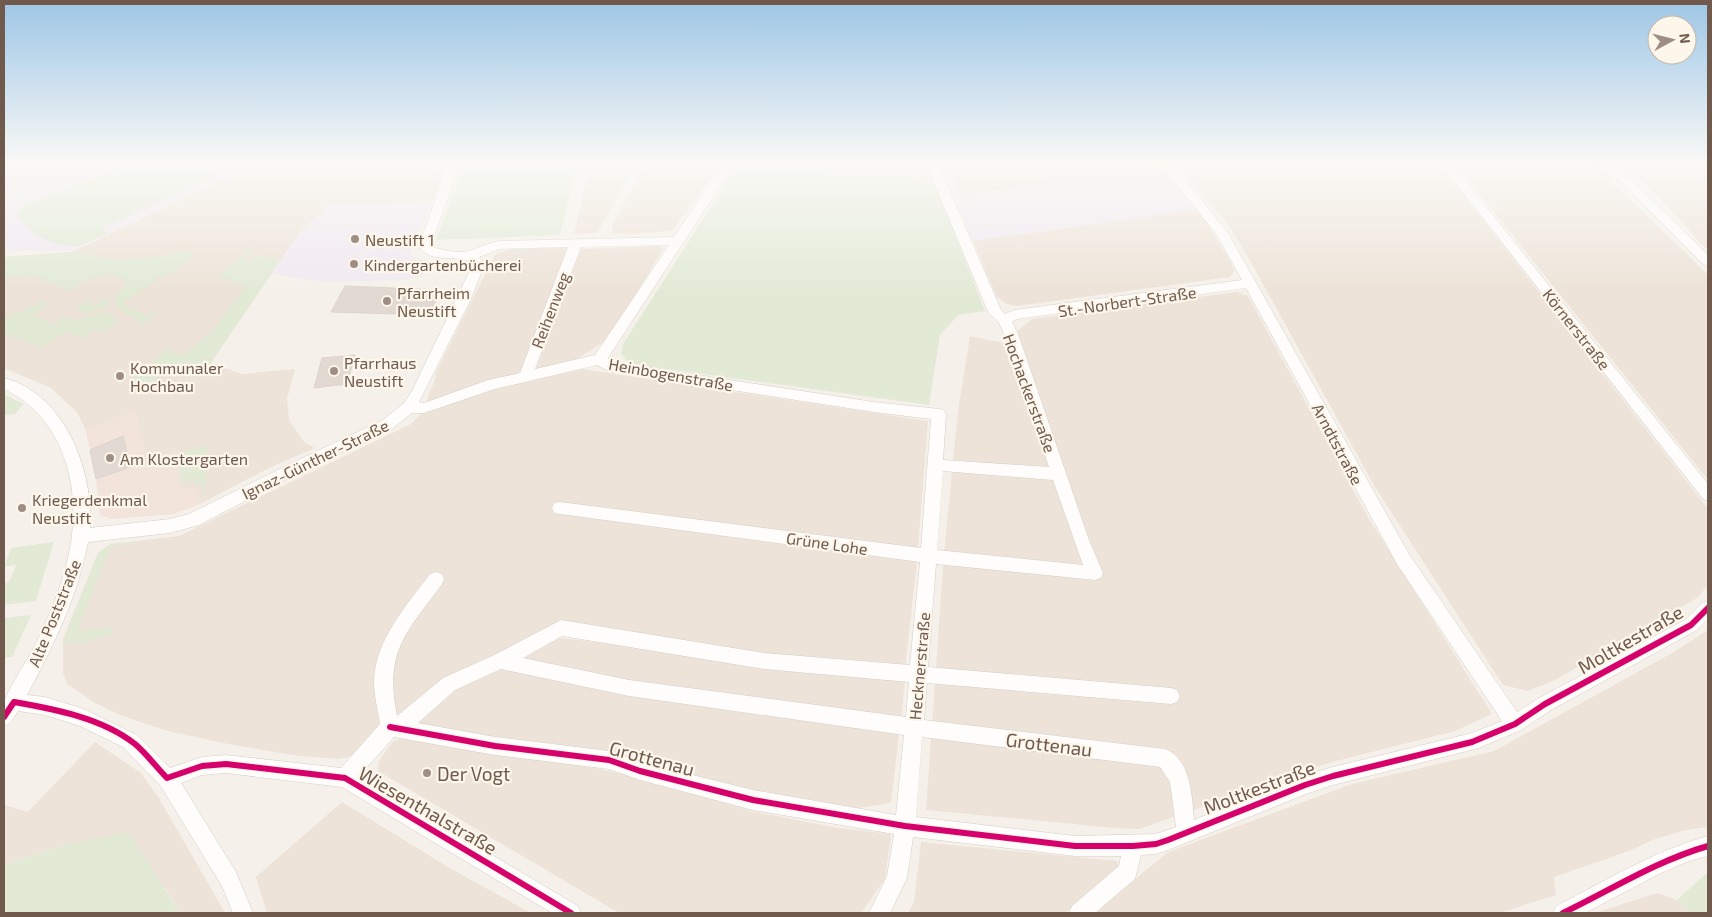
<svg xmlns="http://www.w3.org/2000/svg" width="1712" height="917" viewBox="0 0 1712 917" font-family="'Exo 2',sans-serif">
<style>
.residential{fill:#ede3d8}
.commercial{fill:#f2e3db}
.education{fill:#f1e9f1}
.green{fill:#e2ead6}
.building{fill:#e1d9d2;stroke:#ddd4cd}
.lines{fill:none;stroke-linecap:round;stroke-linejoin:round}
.street-casing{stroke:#d4cec8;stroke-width:1}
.street{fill:#fefdfc;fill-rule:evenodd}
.cycleway-casing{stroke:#fdf6eb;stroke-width:9}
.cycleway{stroke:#d6006c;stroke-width:6}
.poi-dot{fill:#9f8e84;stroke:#fdf6eb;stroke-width:2}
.labels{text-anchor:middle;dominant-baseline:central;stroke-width:4.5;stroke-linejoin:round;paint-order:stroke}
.poi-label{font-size:16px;fill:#70594d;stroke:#fdf6eb;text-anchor:start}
.street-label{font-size:16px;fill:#70594d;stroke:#fdf6eb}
.near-street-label{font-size:19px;fill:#70594d;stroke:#fdf6eb}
.near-poi-label{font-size:19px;fill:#70594d;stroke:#fdf6eb;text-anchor:start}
</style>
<rect width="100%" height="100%" fill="#f5f1ea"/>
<g class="residential">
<path d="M237,163H424L437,170L441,181L432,201L329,205L299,233L211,363L242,374L295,369L287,399L289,420L305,443L315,448L273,466L198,505L199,492L180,487L176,450L147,459L135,411L86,431L77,412L51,388L4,368V257L71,252L239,172L243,166Z"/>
<path d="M590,163H638L597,233L574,234Z"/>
<path d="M646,163H721L673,230L637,234L612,233L613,224Z"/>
<path d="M827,163H925L934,181L825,169Z"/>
<path d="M945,163H1155L1161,169L960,195Z"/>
<path d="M1185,163H1438L1708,509V585L1697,598L1557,679L1528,691L1503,685L1375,487L1247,255L1227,223L1181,168L1180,165Z"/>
<path d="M1455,163H1593L1708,275V480Z"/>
<path d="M1623,163H1708V172L1704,173L1708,176V251L1660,198Z"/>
<path d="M1198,209L1231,262L1234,272L1230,277L1017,306L1007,304L997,297L973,241Z"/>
<path d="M660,246L663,249L613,332L602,343L575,360L536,369L581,249Z"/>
<path d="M569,247L523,370L513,376L428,401L427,399L436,377L435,374L495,255L509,249Z"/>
<path d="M1237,292L1248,296L1369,519L1492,714L1455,731L1328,763L1139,829L1115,828L926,810L944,553L958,411L970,336L1003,343L1032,319Z"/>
<path d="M582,369L928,421L917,561L905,669L542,630L450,678L359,751L349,757L339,759L292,755L223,743L164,730L120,715L95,703L67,684L63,673V639L98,553L110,544L179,536L411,424L422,413L460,398L502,387Z"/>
<path d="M1708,630V827L1686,830L1655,839L1629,851L1554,877L1556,895L1500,913H1094L1168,852L1352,784L1494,751L1674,652Z"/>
<path d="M553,637L905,679L901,722L662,689L521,660L534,644Z"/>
<path d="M495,667L627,693L773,717L899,734L891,803L838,811L511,743L486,735L418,723L456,685Z"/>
<path d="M402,738L561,761L641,778L755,812L838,828L891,834L885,879L861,913H619L378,771L379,761L392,742Z"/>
<path d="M95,742L141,773L160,800L225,913H180L165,888L64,845L4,865V805L28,812Z"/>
<path d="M342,802L448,867L531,913H267L256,877Z"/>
<path d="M921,842L1117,861L1119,866L1065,913H908L914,902Z"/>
<path d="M1657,893L1677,900L1688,913H1595Z"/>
</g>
<path class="commercial" d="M135,411L147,458L176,450L180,487L194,488L199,492L198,505L173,514L111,519L100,515L96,479L86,431Z"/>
<g class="education">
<path d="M4,163H237L243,166L239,172L72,250L9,251L4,248Z"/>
<path d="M1161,169L1198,209L973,241L958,205L960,195Z"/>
<path d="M432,201L410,251L413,257L437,263L431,270L419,277L402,280L325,282L272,274L299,233L329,205Z"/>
</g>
<g class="green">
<path d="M135,163H214L224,167L148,203L224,169L227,172L103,227L107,234L78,247L60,245L37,236L17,216L23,206L41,198Z"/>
<path d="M464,163H577L560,235L436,240Z"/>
<path d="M739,163H779L934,181L985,311L958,315L940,335L929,405L637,365L626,360L621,353L623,344Z"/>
<path d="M191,251V259C184,266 175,270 166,276L163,275L122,304L148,316L154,311L159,313L141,325L136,318L116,307V295L126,285L125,280L108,273L82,282L70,291L35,276L4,277V257L71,252L114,260L157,257Z"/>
<path d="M248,252L252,253L242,262L248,264L258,255L280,260L209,365L171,371L143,386L131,378L145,369L165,350L183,355L212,331L246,286L221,277L223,275L221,274Z"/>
<path d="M108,297L109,307L86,313L75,309L86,302L95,305Z"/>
<path d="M42,301L48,304L33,315L53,324L65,316L76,320L107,312L118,321L102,333L95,329L83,339L66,331L42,348L11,337L4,331V320Z"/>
<path d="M5,395L24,404L15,414L4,415Z"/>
<path d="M208,445L205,494L201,500L203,490L201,485L190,481L180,482L178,453Z"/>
<path d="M139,541L138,543L111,546L78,631L113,627L111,634L87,642L62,644L98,553L110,544Z"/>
<path d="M54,542L36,601L4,605V583L9,582L16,565L4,567L11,548Z"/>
<path d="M31,615L12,657L4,658V618Z"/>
<path d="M129,832L180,913H4V865L64,845Z"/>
<path d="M1708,872V913H1688L1677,900Z"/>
</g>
<g class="building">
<path d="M345,286L441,290L429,315L331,312Z"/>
<path d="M355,355L347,384L314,388L322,358Z"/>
<path d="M123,436L130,467L96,479L90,450Z"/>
</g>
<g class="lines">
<defs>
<g id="street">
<path d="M436,163H449L457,172L431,245C437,251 462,253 469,251C479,248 488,243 499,241L674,237L723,163H735L608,358L612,362L874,402L939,409L944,410L946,414L943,460L1049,467L1004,334L999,323L988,312L926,163H938L1001,310L1005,314L1014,310L1242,280L1217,235L1160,163H1171L1228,233L1409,554L1517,712L1539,698L1685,620L1702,603L1708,601V619L1697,630L1551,710L1521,730L1479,748L1333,785L1306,794L1168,850L1156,854L1141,855L1135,879L1095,913H1069L1072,906L1119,866L1121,856H1075L913,837L907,878L890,913H869L887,876L894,834L753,810L640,780L609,769L495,755L394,737L359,776L578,906L581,913H552L342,787L226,773L202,775L181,783L236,872L253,913H233L222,886L160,785L123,747L80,726L45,715L18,711L10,723L4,726C4,718 3,710 4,703C5,695 27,660 33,649C62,591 86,527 66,463C56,430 35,404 4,389V378C65,394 94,471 90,528L170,519L189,514L294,462L383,420L404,403L412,391L472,266L471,263C454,252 432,266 419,246L445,172ZM669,245L595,355L535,369L581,247ZM568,247L520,373L488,380L424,403L419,402L471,299L484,266L483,261L479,257L499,249ZM1246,288L1397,564L1502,721L1472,733L1333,767L1305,775L1194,820C1192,796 1191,759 1165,749L924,720L927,683L1171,704L1177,702L1180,696L1177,690L1171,688L928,667L936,564L1095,580L1101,578L1103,573L1089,540L1018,334L1012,322L1017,319ZM597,365L608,371L874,412L931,419L921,548L560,502L554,503L552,508L554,513L560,514L920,562L910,665L764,653L561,620L494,655L443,678L397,716C384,651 406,633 442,584L444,579L442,574L436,572L430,574C406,606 375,640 374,682C374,696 378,710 380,724L341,768L226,755L202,757L170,768L137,735L84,709L45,697L27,695C53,647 78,596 88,542L170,533L199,525L304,470L393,428L412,413H424L495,389ZM943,471L1053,480L1083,565L937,550ZM562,636L764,669L909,682L906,717L629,680L523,658ZM501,669L629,696L904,735L896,815L753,790L640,762L609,751L495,737L418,723L455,690ZM922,737L1160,767L1170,782L1176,827L1156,834L1075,836L916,817Z"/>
<path d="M1440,163H1451L1708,484V501L1703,499Z"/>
<path d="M1602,163H1614L1708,255V266L1704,265Z"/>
<path d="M1708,836V856L1689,861L1659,874L1585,913H1553L1556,906C1606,881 1653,851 1708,836Z"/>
</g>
</defs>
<use href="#street" class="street-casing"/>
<use href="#street" class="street"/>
<defs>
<g id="cycleway">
<path d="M4,717L14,702C54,709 102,718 135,744C147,754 156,767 167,778L202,766L226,764L345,778L571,913"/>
<path d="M390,727L495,746L609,760L640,771L753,800L905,826L1075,846H1133L1156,844L1168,840L1305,785L1333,776L1472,742L1515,724L1545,704L1691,625L1708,608"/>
<path d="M1563,913C1611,890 1656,861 1708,846"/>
</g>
</defs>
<use href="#cycleway" class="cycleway-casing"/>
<use href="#cycleway" class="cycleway"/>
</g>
<linearGradient id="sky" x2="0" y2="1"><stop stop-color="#9dc6e6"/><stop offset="0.56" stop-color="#faf9f6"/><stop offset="1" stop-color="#faf9f6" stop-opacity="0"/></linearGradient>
<rect width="1712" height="292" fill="url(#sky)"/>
<g class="poi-dot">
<circle cx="355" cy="239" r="5"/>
<circle cx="354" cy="264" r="5"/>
<circle cx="387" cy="301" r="5"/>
<circle cx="334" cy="371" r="5"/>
<circle cx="120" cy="376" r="5"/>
<circle cx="110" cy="458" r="5"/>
<circle cx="22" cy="508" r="5"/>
<circle cx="427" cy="773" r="5"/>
</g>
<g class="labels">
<g class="poi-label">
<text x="365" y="239">Neustift 1</text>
<text x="364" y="264">Kindergartenbücherei</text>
<text x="397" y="292">Pfarrheim<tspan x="397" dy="18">Neustift</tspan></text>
<text x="344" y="362">Pfarrhaus<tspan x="344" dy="18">Neustift</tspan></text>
<text x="130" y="367">Kommunaler<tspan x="130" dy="18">Hochbau</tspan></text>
<text x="120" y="458">Am Klostergarten</text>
<text x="32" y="499">Kriegerdenkmal<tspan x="32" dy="18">Neustift</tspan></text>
</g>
<g class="street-label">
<text transform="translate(1127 301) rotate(-8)">St.-Norbert-Straße</text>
<text transform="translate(550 310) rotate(-69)">Reihenweg</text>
<text transform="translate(1577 329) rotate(52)">Körnerstraße</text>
<text transform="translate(671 374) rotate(10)">Heinbogenstraße</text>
<text transform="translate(1030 393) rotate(70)">Hochackerstraße</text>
<text transform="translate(1338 444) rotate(62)">Arndtstraße</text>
<text transform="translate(315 459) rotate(-26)">Ignaz-Günther-Straße</text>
<text transform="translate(827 543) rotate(8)">Grüne Lohe</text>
<text transform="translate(54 613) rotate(-68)">Alte Poststraße</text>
<text transform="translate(919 666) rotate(-85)">Hecknerstraße</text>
</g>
<g class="near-street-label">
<text transform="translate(1630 639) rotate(-30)">Moltkestraße</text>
<text transform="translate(1049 744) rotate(7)">Grottenau</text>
<text transform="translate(652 758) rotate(15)">Grottenau</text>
<text transform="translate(1259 787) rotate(-21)">Moltkestraße</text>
<text transform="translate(428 810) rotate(30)">Wiesenthalstraße</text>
</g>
<g class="near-poi-label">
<text x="437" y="773">Der Vogt</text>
</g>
</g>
<rect width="1712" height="917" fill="none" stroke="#70594d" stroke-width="10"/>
<g transform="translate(1672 40) rotate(83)"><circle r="24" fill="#fdf6eb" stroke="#c5b7ac"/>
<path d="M0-4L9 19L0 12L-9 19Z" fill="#9f8e84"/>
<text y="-8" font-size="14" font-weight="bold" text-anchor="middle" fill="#70594d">N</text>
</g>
</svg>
